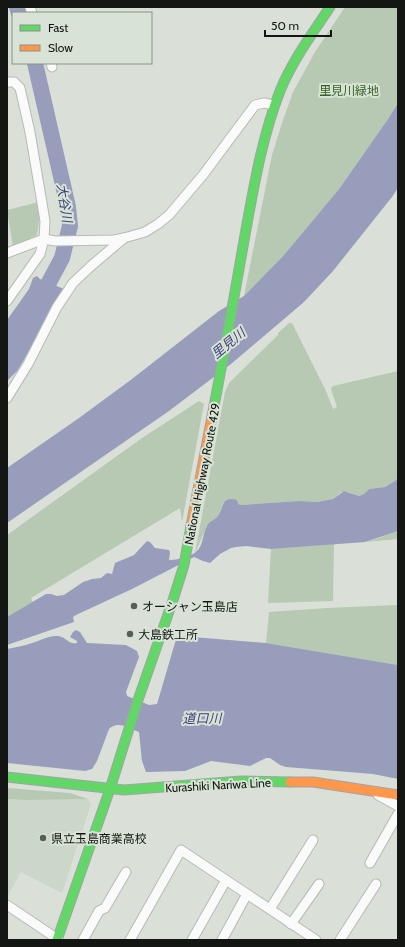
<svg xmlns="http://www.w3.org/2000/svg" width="405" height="947" viewBox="0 0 405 947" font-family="Cabin,'Noto Sans JP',sans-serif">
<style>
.built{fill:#cbd7c8}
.green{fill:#b7c8b3}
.water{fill:#989dbc}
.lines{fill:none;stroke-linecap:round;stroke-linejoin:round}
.river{stroke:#989dbc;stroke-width:16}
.street-casing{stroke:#b6bbb4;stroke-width:11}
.fast-casing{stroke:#a0a4a7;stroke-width:11}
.slow-casing{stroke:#a0a4a7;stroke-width:11}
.street{stroke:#f9faf9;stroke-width:9}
.fast{stroke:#63d668;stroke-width:9}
.slow{stroke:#ff974d;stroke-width:9}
.poi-dot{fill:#595d57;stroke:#d8e3d5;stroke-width:1.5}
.labels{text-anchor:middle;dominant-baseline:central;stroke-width:4;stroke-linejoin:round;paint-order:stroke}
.park-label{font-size:12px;fill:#356326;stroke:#d8e3d5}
.street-label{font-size:12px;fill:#131612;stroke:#d8e3d5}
.poi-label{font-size:12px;fill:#131612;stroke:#d8e3d5;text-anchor:start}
.water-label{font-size:13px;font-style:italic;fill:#3e407e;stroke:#d8e3d5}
</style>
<rect width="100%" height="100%" fill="#dae0d8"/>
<path class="built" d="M7,799L26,800L88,799L91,804L62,893L21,872L7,897Z"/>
<g class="green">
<path d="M345,7H398V103L388,119L339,189L284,255L244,296L272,155L282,123L293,92L315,52Z"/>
<path d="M39,202L40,215L37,235L13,247L7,210Z"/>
<path d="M289,323H292L326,391L333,409L337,407L331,389L333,386L398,371V479L385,487L369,489L364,494L359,496L348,492H341L333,499L317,502L299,501L241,505L238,504L233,499L223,503L219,515L207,526L195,553L225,392L229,383L278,335V333Z"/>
<path d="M199,401L204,404L182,522L180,508L31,598L33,602L7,617V535L142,438Z"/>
<path d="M398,531V539L365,542C376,540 387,534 398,531Z"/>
<path d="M334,544L333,601L268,603L271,549Z"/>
<path d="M398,605V665L266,643L269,612L327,608Z"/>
<path d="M7,788L70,793L88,799L26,800L7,799Z"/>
</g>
<g class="water">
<path d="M398,103V188L392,197L333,271L304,302L231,364L169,411L7,523V468L79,418L132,379L219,311L244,296L284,255L339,189L388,119Z"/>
<path d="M37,276L40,279L64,289L18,370L7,381V320L29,289L33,278Z"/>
<path d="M398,479V531L365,542L271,549L246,546L236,547L231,548L220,554L210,563L203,561L194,557L132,589L76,615L73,617L74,622L7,645V617L46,594H51L57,596L64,595L83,582L92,579L101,578L107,573L112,574L115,563L134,555L147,541L150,542L155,548L169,550L170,553L169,560C177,560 190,557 196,552C204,545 202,535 207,526C209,521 215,520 218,516C223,510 221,495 237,500L238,504L241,505L299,501L317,502L333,499L344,491L359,496L364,494L369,489L385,487Z"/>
<path d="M76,630L80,632L87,643L126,645L137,651L139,657L126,692L127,696L149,705L157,704L177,636H181L266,643L398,665V779L373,774L286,767L280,765L270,758H266L250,766L211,761L185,771L146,772L142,761L139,732C130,728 117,720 109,729L97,761L92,769L85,771L7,763V649C15,647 24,646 32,643C39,641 50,635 57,636C66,636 68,645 77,643V641L70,637L73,632Z"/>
</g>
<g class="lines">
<g class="river">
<path d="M17,7L19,13"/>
<path d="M35,63L68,207L70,226L62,258L39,301"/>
</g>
<defs>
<g id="street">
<path d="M30,7L32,13"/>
<path d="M51,63L52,67"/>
<path d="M7,82H14L20,88L30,132L45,221L44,239L40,254L7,301"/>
<path d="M7,253L44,239L55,241L114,240L124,238L145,232L158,224L169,215L203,175L255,105L264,103L274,105"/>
<path d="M7,398L28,364L57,307L73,283L91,266L124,238"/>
<path d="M378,795L398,806"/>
<path d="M370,863L398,814"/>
<path d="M7,905L59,940"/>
<path d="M270,909L313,840"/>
<path d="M291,924L319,884"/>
<path d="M83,940L99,911L105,908L126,872"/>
<path d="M130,940L181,850L316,940"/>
<path d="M192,940L226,880"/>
<path d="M222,940L247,894"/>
<path d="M340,940L376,884"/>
</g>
<g id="fast">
<path d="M214,406C225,349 235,292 245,235C254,186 262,137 280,91C292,61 312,34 330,7"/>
<path d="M7,777L124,790L241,781L290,782"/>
<path d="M57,940L110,789L138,700L173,600L184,565L191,526"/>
</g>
<g id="slow">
<path d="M191,526L214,406"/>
<path d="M290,782H313L398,795"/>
</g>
</defs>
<use href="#street" class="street-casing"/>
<use href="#fast" class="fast-casing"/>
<use href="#slow" class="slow-casing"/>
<use href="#street" class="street"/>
<use href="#fast" class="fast"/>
<use href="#slow" class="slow"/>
</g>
<g class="poi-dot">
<circle cx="134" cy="606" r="4"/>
<circle cx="130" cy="634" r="4"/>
<circle cx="43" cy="838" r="4"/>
</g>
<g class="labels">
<g class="park-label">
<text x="349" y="90">里見川緑地</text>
</g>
<g class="street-label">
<text transform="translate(202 474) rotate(-79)">National Highway Route 429</text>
<text transform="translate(218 785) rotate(-3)">Kurashiki Nariwa Line</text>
</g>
<g class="poi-label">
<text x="142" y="606">オーシャン玉島店</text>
<text x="138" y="634">大島鉄工所</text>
<text x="51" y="838">県立玉島商業高校</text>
</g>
<g class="water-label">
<text transform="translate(65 203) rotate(81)">大谷川</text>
<text transform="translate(228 343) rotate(-40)">里見川</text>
<text transform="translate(202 718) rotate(-1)">道口川</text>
</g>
</g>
<rect width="405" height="947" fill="none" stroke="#131612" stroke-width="16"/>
<rect x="12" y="12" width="140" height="52" fill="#d8e3d5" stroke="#899187"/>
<rect x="20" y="25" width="20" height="6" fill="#63d668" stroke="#899187"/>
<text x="48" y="32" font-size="12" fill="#131612">Fast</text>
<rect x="20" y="45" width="20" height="6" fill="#ff974d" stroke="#899187"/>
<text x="48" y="52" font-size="12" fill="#131612">Slow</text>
<path d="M265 30v6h66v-6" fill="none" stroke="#131612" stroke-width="2"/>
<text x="271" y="30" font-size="12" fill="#131612" stroke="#d8e3d5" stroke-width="3" paint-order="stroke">50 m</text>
</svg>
